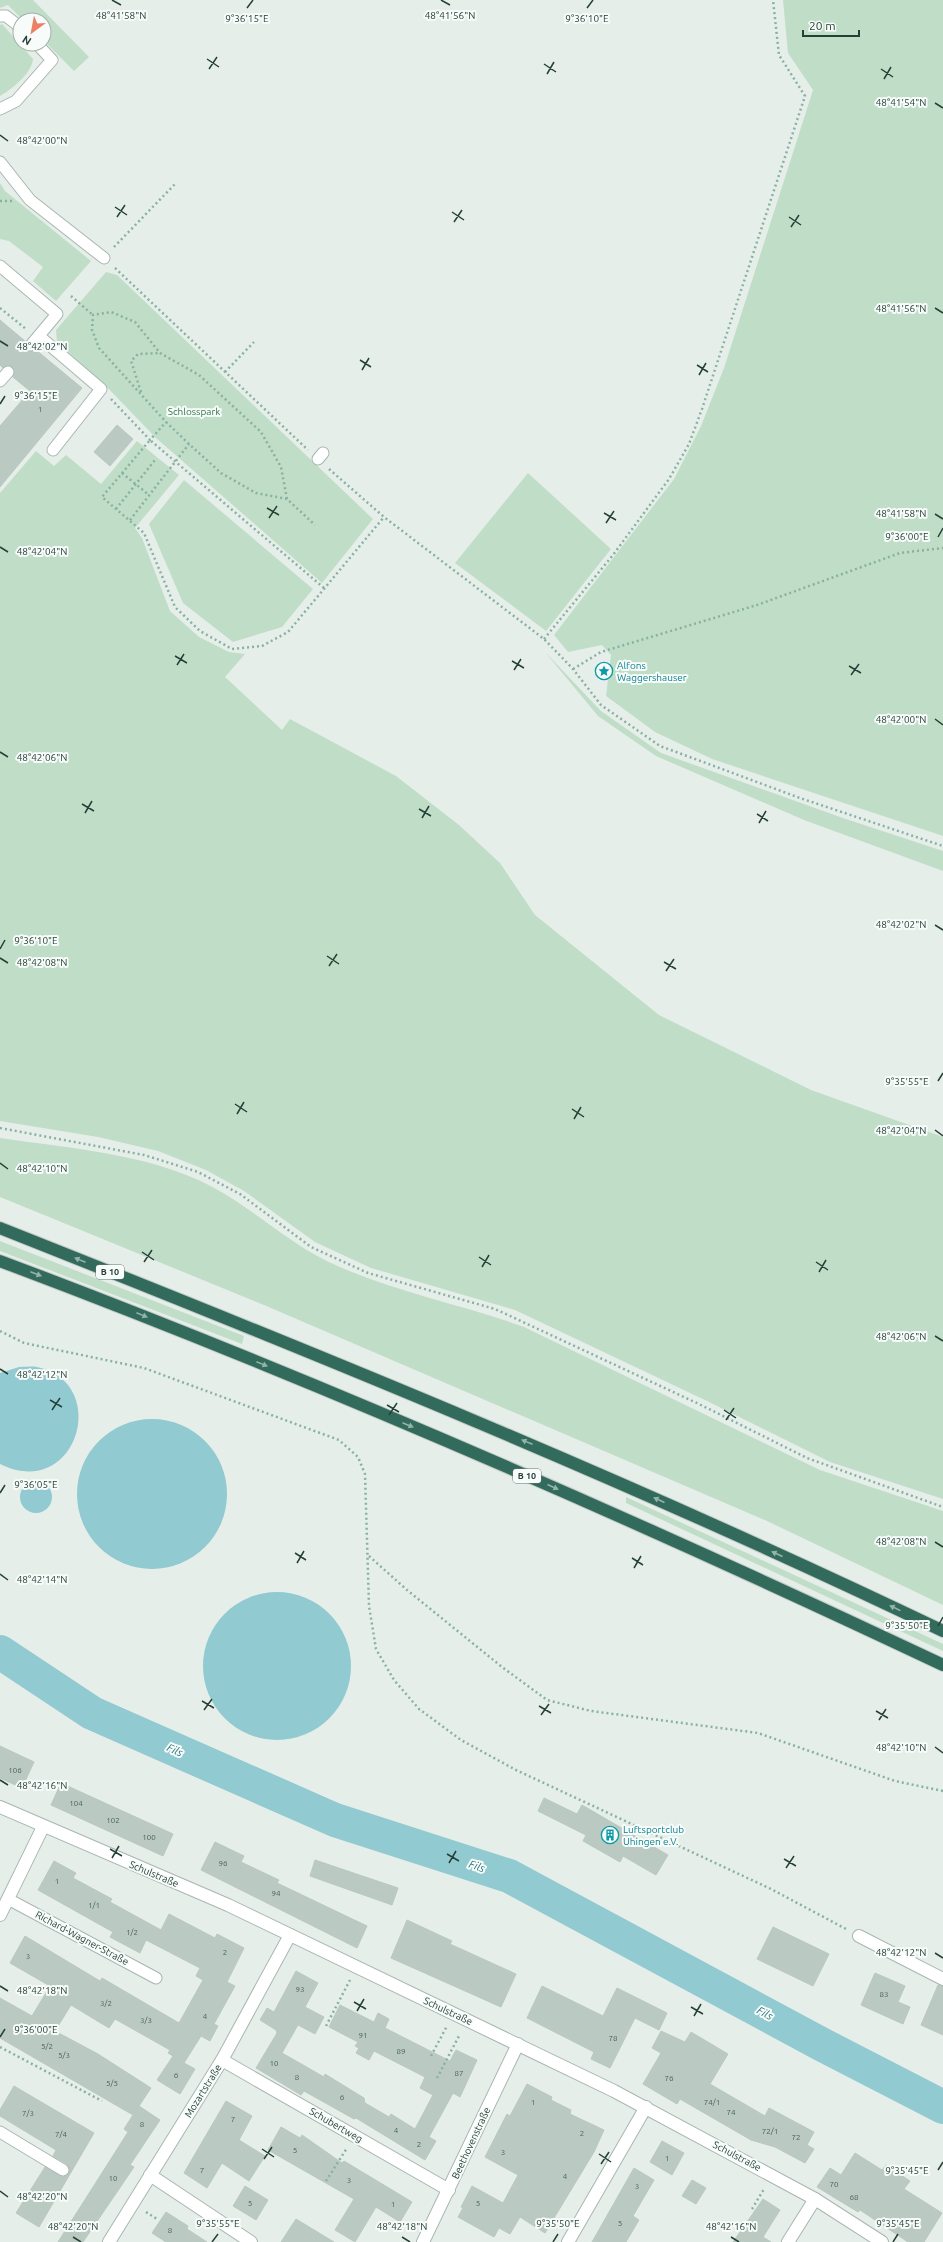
<svg xmlns="http://www.w3.org/2000/svg" width="943" height="2242" viewBox="0 0 943 2242" font-family="Ubuntu,sans-serif">
<style>
.green{fill:#c0dec7}
.water{fill:#91cad0}
.lines{fill:none;stroke-linecap:round;stroke-linejoin:round}
.river{stroke:#91cad0;stroke-width:34}
.building{fill:#bbc9c3;stroke:#b9c8c1}
.lane-casing{stroke:#a8b6b1;stroke-width:13}
.street-casing{stroke:#a8b6b1;stroke-width:14}
.highway-casing{stroke:#c2cac7;stroke-width:14}
.path{stroke:#88b1a2;stroke-width:2.5;stroke-dasharray:2 3;stroke-linecap:butt}
.lane{stroke:#fff;stroke-width:11}
.street{stroke:#fff;stroke-width:12}
.highway{stroke:#326b5c;stroke-width:12}
.oneway{fill:#94b3aa}
.ticks{fill:none;stroke:#254037;stroke-width:1.5}
.labels{text-anchor:middle;dominant-baseline:central;stroke-width:4;stroke-linejoin:round;paint-order:stroke}
.number-label{font-size:8px;fill:#4a625a}
.shield{fill:#f7fbf9;stroke:#647871;stroke-width:1}
.shield-label{font-size:9px;font-weight:bold;fill:#254037}
.park-label{font-size:10px;fill:#317648;stroke:#f7fbf9}
.culture-label{font-size:10px;fill:#0d838f;stroke:#f7fbf9;text-anchor:start}
.street-label{font-size:10px;fill:#254037;stroke:#f7fbf9}
.water-label{font-size:11px;font-style:italic;fill:#21717b;stroke:#f7fbf9}
.ticks-label{font-size:10px;text-anchor:middle;fill:#254037;stroke:#f7fbf9;stroke-width:4;stroke-linejoin:round;paint-order:stroke}
</style>
<rect width="100%" height="100%" fill="#e6eeea"/>
<g class="green">
<path d="M0,0H33L89,57L74,71L44,41V20H23L8,5L0,8Z"/>
<path d="M783,0H943V836L712,759L655,732L606,696L611,655L602,645L568,652L554,635L674,479L701,426L724,368L813,90L788,53Z"/>
<path d="M2,24L33,59C32,73 12,89 0,96V25Z"/>
<path d="M0,183L5,191L91,261L56,301L33,281L43,267L9,241L0,239Z"/>
<path d="M106,272L117,275L373,519L322,583L156,438L104,384L57,342L56,330Z"/>
<path d="M137,441L179,475L135,528L142,538L170,611L199,637L229,652L245,654L225,677L282,730L290,719L396,776L459,825L500,863L535,915L659,1015L811,1090L943,1137V1499L830,1462L707,1401L515,1310L371,1268L315,1242L244,1191L206,1170L158,1151L98,1137L0,1121V493L36,451L54,466L66,455L101,484Z"/>
<path d="M528,473L611,549L546,631L455,563Z"/>
<path d="M184,480L313,589L282,627L233,642L183,603L149,524Z"/>
<path d="M545,652L601,711L661,753L843,818L943,851V871L804,820L656,756L598,716Z"/>
<path d="M0,1138C74,1149 160,1154 225,1194C264,1218 297,1249 340,1267C399,1293 464,1305 524,1327L820,1470L943,1511V1605L767,1521L264,1305L0,1197Z"/>
<path d="M0,1241L244,1336L242,1344L0,1251Z"/>
<path d="M626,1497L943,1644V1651L626,1503Z"/>
</g>
<g class="water">
<path d="M19,1367C25,1367 32,1366 37,1367C112,1383 77,1502 0,1464V1373Z"/>
<circle cx="152" cy="1494" r="75"/>
<circle cx="36" cy="1497" r="16"/>
<circle cx="277" cy="1666" r="74"/>
</g>
<g class="lines">
<path class="river" d="M0,1652L92,1713L335,1820L509,1876L821,2044L943,2107"/>
</g>
<g class="building">
<path d="M0,320L25,341L24,347L27,351L30,352L36,350L82,388L0,487V426L30,391L13,377L15,370L12,367L6,365L3,368L0,365Z"/>
<path d="M117,425L133,439L110,466L94,452Z"/>
<path d="M0,1746L34,1762L22,1788L0,1778Z"/>
<path d="M61,1783L173,1834L163,1856L51,1805Z"/>
<path d="M544,1798L577,1814L582,1805L668,1855L656,1875L623,1856L620,1862L583,1841L586,1835L538,1811Z"/>
<path d="M215,1842L244,1856L241,1862L279,1880L277,1883L367,1926L357,1948L201,1870Z"/>
<path d="M315,1860L398,1888L392,1905L310,1876Z"/>
<path d="M54,1861L76,1873L73,1878L112,1899L110,1902L161,1930L169,1914L215,1938L217,1934L244,1948L227,1982L235,1986L214,2024L218,2026L210,2041L201,2036L184,2063L195,2069L180,2094L157,2080L173,2056L168,2053L170,2050L115,2019L109,2028L71,2005L55,2031L98,2054L151,2088L139,2106L160,2120L130,2165L134,2167L83,2242H58L128,2132L124,2129L133,2115L0,2038V1998L32,2016L50,1986L10,1963L25,1936L100,1981L102,1978L179,2023L203,1980L196,1976L200,1968L146,1940L140,1953L110,1937L113,1932L38,1890Z"/>
<path d="M407,1920L452,1941L450,1944L516,1974L501,2007L391,1958Z"/>
<path d="M773,1927L829,1954L813,1986L757,1959Z"/>
<path d="M296,1971L318,1983L305,2007L324,2017L315,2034L298,2025L282,2053L324,2077L325,2074L364,2098L365,2103L389,2117L391,2114L415,2129L433,2095L420,2088L425,2077L374,2051L369,2060L356,2053L359,2048L355,2046L358,2042L329,2027L340,2005L374,2022L378,2013L389,2019L385,2028L450,2061L456,2050L477,2060L460,2097L453,2093L429,2137L436,2141L425,2160L356,2118L354,2119L304,2091L301,2095L256,2068L277,2033L276,2030L260,2020L267,2008L274,2012Z"/>
<path d="M875,1973L905,1986L898,2002L910,2007L903,2024L861,2005Z"/>
<path d="M938,1985L943,1986V2035L921,2025Z"/>
<path d="M542,1986L603,2016L617,1988L667,2013L659,2030L635,2018L610,2068L591,2059L594,2052L527,2018Z"/>
<path d="M661,2031L685,2042L691,2032L728,2054L710,2084L765,2116L769,2108L814,2132L807,2145L814,2149L805,2163L775,2147L751,2140L680,2099L677,2104L643,2084L661,2053L652,2048Z"/>
<path d="M527,2084L552,2097L551,2100L571,2110L570,2114L604,2130L594,2152L545,2233L520,2217L510,2234L499,2228L494,2237L458,2217L463,2208L461,2207L472,2186L503,2203L518,2175L485,2157L507,2114L510,2116Z"/>
<path d="M14,2086L94,2133L39,2227L16,2213L45,2167L62,2177L67,2176L70,2170L67,2164L53,2156L56,2150L0,2116V2110Z"/>
<path d="M226,2101L252,2116L239,2140L265,2156L249,2181L222,2163L207,2188L184,2173Z"/>
<path d="M281,2127L300,2138L302,2135L342,2163L344,2161L412,2202L400,2222L376,2207L355,2242L335,2230L354,2199L268,2150Z"/>
<path d="M662,2141L684,2153L672,2175L650,2162Z"/>
<path d="M855,2153L882,2170L886,2165L910,2181L904,2189L942,2213L924,2242H908L860,2210L858,2212L817,2187L830,2168L841,2175Z"/>
<path d="M634,2168L654,2180L633,2216L639,2220L626,2242H592Z"/>
<path d="M692,2180L706,2188L696,2204L682,2196Z"/>
<path d="M245,2186L268,2200L256,2220L233,2206Z"/>
<path d="M763,2199L780,2210L763,2237L771,2242H733Z"/>
<path d="M166,2212L188,2226L187,2229L207,2242H166L152,2233Z"/>
<path d="M296,2219L334,2242H281Z"/>
</g>
<g class="lines">
<defs>
<g id="lane">
<path d="M0,16H6L20,27"/>
<path d="M0,109L16,101L52,60L37,44"/>
<path d="M0,162L30,200L104,258"/>
<path d="M0,266L57,314L31,345"/>
<path d="M39,336L101,389L53,450"/>
<path d="M0,381L8,372"/>
<path d="M318,459L323,453"/>
<path d="M8,1899L156,1978"/>
<path d="M0,2132L63,2170"/>
</g>
<g id="street">
<path d="M0,1807L228,1905L614,2091L815,2199L882,2242"/>
<path d="M0,1915L43,1827"/>
<path d="M859,1936L943,1979"/>
<path d="M222,2060L449,2190"/>
<path d="M150,2175L251,2242"/>
<path d="M109,2242L222,2060L290,1935"/>
<path d="M423,2242L518,2044"/>
<path d="M568,2242L646,2107"/>
<path d="M788,2242L815,2199"/>
</g>
<g id="highway">
<path d="M0,1228C318,1354 635,1483 943,1631"/>
<path d="M0,1261C320,1381 634,1519 943,1665"/>
</g>
</defs>
<use href="#lane" class="lane-casing"/>
<use href="#street" class="street-casing"/>
<use href="#highway" class="highway-casing"/>
<g class="path">
<path d="M0,201H12"/>
<path d="M114,247L175,184"/>
<path d="M115,268L308,450"/>
<path d="M71,296L93,315"/>
<path d="M0,308L26,329"/>
<path d="M225,372L254,342"/>
<path d="M141,392L131,361L138,354L160,353"/>
<path d="M111,399L150,440L166,422"/>
<path d="M329,469L384,517L544,639L573,669L601,705L660,746L800,798L943,846"/>
<path d="M122,473L149,495"/>
<path d="M287,499L281,467L261,432L199,375L160,353L135,322L111,312L93,315L92,330L99,348L166,422L189,444L221,473L256,493L287,499L315,525"/>
<path d="M116,509L155,460"/>
<path d="M130,520L189,444"/>
<path d="M324,588L150,440L102,497L144,533L175,607L200,631L232,649L262,646L288,632L384,517"/>
<path d="M544,639L613,555L669,479L689,444L702,409L805,96L779,55L773,0"/>
<path d="M573,669L601,652L757,605L900,553L943,548"/>
<path d="M0,1128L144,1155L198,1172L240,1194L311,1247L368,1273L495,1309L699,1404L807,1458L943,1507"/>
<path d="M0,1331L24,1343L144,1368L339,1440L358,1457L365,1474L369,1606L376,1649L394,1680L419,1709L461,1740L516,1770L771,1889L846,1929"/>
<path d="M369,1556L407,1590L502,1667L547,1700L591,1711L758,1733L895,1781L943,1791"/>
<path d="M326,2026L350,1980"/>
<path d="M0,2047L102,2101"/>
<path d="M431,2056L447,2026"/>
<path d="M437,2078L460,2034"/>
<path d="M326,2181L347,2148"/>
<path d="M752,2209L764,2189"/>
<path d="M146,2212L157,2219"/>
</g>
<use href="#lane" class="lane"/>
<use href="#street" class="street"/>
<use href="#highway" class="highway"/>
</g>
<defs><path id="oneway-solid" d="M-6-.8H1V-3.2L6.5 0L1 3.2V.8H-6Z"/></defs>
<g class="oneway">
<use href="#oneway-solid" transform="translate(80 1260) rotate(-158)"/>
<use href="#oneway-solid" transform="translate(36 1274) rotate(21)"/>
<use href="#oneway-solid" transform="translate(142 1315) rotate(22)"/>
<use href="#oneway-solid" transform="translate(262 1364) rotate(22)"/>
<use href="#oneway-solid" transform="translate(408 1425) rotate(23)"/>
<use href="#oneway-solid" transform="translate(527 1442) rotate(-158)"/>
<use href="#oneway-solid" transform="translate(553 1487) rotate(24)"/>
<use href="#oneway-solid" transform="translate(659 1500) rotate(-156)"/>
<use href="#oneway-solid" transform="translate(777 1554) rotate(-156)"/>
<use href="#oneway-solid" transform="translate(895 1608) rotate(-154)"/>
</g>
<path class="ticks" d="M112,0L121,5M441,0L450,5M247,8L253,0M587,8L593,0M207,59L219,67M544,64L556,72M209,69L217,57M881,69L893,77M547,74L554,62M884,79L891,67M935,103L943,108M0,135L8,141M115,207L127,215M452,212L464,220M117,217L125,205M789,217L801,225M454,222L462,210M791,227L799,215M935,308L943,313M0,341L8,346M360,360L371,367M697,365L708,372M362,370L369,358M699,375L706,363M0,404L5,396M267,508L279,515M604,513L616,520M935,514L943,519M269,518L277,506M606,523L614,511M938,537L943,528M0,547L8,552M175,656L187,663M512,661L524,668M177,665L184,654M849,666L861,673M514,670L521,659M851,675L859,664M935,719L943,725M0,752L8,757M82,804L94,811M419,809L431,816M85,813L92,801M757,814L768,821M422,818L429,806M759,823L766,811M935,925L943,930M0,949L5,940M327,956L339,964M0,958L8,963M664,962L676,969M329,966L337,954M666,971L674,959M938,1081L943,1073M235,1104L247,1112M572,1109L584,1117M237,1114L244,1102M574,1119L581,1107M935,1130L943,1136M0,1163L8,1169M142,1252L154,1260M479,1257L491,1265M144,1262L152,1250M816,1262L828,1270M482,1267L489,1255M819,1272L826,1260M935,1336L943,1341M0,1369L8,1374M50,1400L62,1407M387,1405L399,1412M52,1410L60,1398M724,1410L736,1418M389,1415L397,1403M726,1420L734,1408M0,1493L5,1485M935,1542L943,1547M295,1553L306,1560M632,1558L643,1565M297,1563L304,1551M634,1568L641,1556M0,1574L8,1580M938,1626L943,1617M202,1701L214,1708M539,1706L551,1713M204,1710L212,1699M876,1711L888,1718M541,1715L549,1704M879,1720L886,1709M935,1747L943,1753M0,1780L8,1785M110,1849L122,1856M447,1854L459,1861M112,1858L119,1846M784,1859L796,1866M449,1863L456,1851M786,1868L794,1856M935,1953L943,1958M0,1986L8,1991M354,2002L366,2009M691,2007L703,2014M357,2011L364,1999M694,2016L701,2004M0,2037L5,2029M262,2149L274,2157M599,2154L611,2162M264,2159L272,2147M601,2164L609,2152M938,2170L943,2162M0,2191L8,2197M73,2237L81,2242M402,2237L410,2242M731,2237L739,2242M212,2242L218,2234M553,2242L558,2234M893,2242L898,2234"/>
<defs>
<symbol id="sight-ring" viewBox="-11 -11 22 22"><circle r="9.5" fill="#f7fbf9" stroke="#0f9aa8" stroke-width="1.5"/><path d="M0-6L1.8-2.2L6-1.7L2.9 1.2L3.7 5.4L0 3.3L-3.7 5.4L-2.9 1.2L-6-1.7L-1.8-2.2Z" fill="#0f9aa8"/></symbol>
<symbol id="building-ring" viewBox="-11 -11 22 22"><circle r="9.5" fill="#f7fbf9" stroke="#0f9aa8" stroke-width="1.5"/><path d="M-4-6H4V6H1V3H-1V6H-4ZM-2.5-4.3h1.7v1.8h-1.7ZM.8-4.3h1.7v1.8H.8ZM-2.5-1h1.7V.8h-1.7ZM.8-1h1.7V.8H.8Z" fill="#0f9aa8"/></symbol>
</defs>
<g fill-rule="evenodd">
<use href="#sight-ring" x="594" y="661" width="20" height="20"/>
<use href="#building-ring" x="600" y="1825" width="20" height="20"/>
</g>
<g class="labels">
<g class="number-label">
<text x="40" y="409">1</text>
<text x="15" y="1770">106</text>
<text x="76" y="1803">104</text>
<text x="113" y="1820">102</text>
<text x="149" y="1837">100</text>
<text x="223" y="1863">96</text>
<text x="57" y="1881">1</text>
<text x="276" y="1893">94</text>
<text x="94" y="1905">1/1</text>
<text x="132" y="1932">1/2</text>
<text x="225" y="1952">2</text>
<text x="28" y="1956">3</text>
<text x="300" y="1989">93</text>
<text x="884" y="1994">83</text>
<text x="106" y="2003">3/2</text>
<text x="205" y="2016">4</text>
<text x="146" y="2020">3/3</text>
<text x="363" y="2035">91</text>
<text x="613" y="2038">78</text>
<text x="47" y="2046">5/2</text>
<text x="401" y="2051">89</text>
<text x="64" y="2055">5/3</text>
<text x="274" y="2063">10</text>
<text x="459" y="2073">87</text>
<text x="176" y="2075">6</text>
<text x="297" y="2077">8</text>
<text x="669" y="2078">76</text>
<text x="112" y="2083">5/5</text>
<text x="342" y="2097">6</text>
<text x="533" y="2102">1</text>
<text x="712" y="2102">74/1</text>
<text x="731" y="2112">74</text>
<text x="28" y="2113">7/3</text>
<text x="233" y="2119">7</text>
<text x="142" y="2124">8</text>
<text x="396" y="2130">4</text>
<text x="770" y="2131">72/1</text>
<text x="582" y="2133">2</text>
<text x="61" y="2134">7/4</text>
<text x="796" y="2137">72</text>
<text x="419" y="2144">2</text>
<text x="295" y="2150">5</text>
<text x="503" y="2152">3</text>
<text x="667" y="2158">1</text>
<text x="202" y="2170">7</text>
<text x="565" y="2176">4</text>
<text x="113" y="2178">10</text>
<text x="349" y="2180">3</text>
<text x="834" y="2184">70</text>
<text x="637" y="2186">3</text>
<text x="854" y="2197">68</text>
<text x="250" y="2203">5</text>
<text x="478" y="2203">5</text>
<text x="393" y="2204">1</text>
<text x="620" y="2223">5</text>
<text x="170" y="2230">8</text>
</g>
<g class="shield">
<rect x="96" y="1265" width="28" height="14" rx="3"/>
<rect x="513" y="1469" width="28" height="14" rx="3"/>
</g>
<g class="shield-label">
<text x="110" y="1272">B 10</text>
<text x="527" y="1476">B 10</text>
</g>
<g class="park-label">
<text x="194" y="411">Schlosspark</text>
</g>
<g class="culture-label">
<text x="617" y="665">Alfons<tspan x="617" dy="12">Waggershauser</tspan></text>
<text x="623" y="1829">Luftsportclub<tspan x="623" dy="12">Uhingen e.V.</tspan></text>
</g>
<g class="street-label">
<text transform="translate(154 1874) rotate(23)">Schulstraße</text>
<text transform="translate(82 1938) rotate(28)">Richard-Wagner-Straße</text>
<text transform="translate(448 2011) rotate(25)">Schulstraße</text>
<text transform="translate(203 2091) rotate(-58)">Mozartstraße</text>
<text transform="translate(336 2125) rotate(30)">Schubertweg</text>
<text transform="translate(471 2143) rotate(-65)">Beethovenstraße</text>
<text transform="translate(737 2156) rotate(28)">Schulstraße</text>
</g>
<g class="water-label">
<text transform="translate(175 1750) rotate(24)">Fils</text>
<text transform="translate(477 1866) rotate(18)">Fils</text>
<text transform="translate(765 2013) rotate(28)">Fils</text>
</g>
</g>
<g class="ticks-label">
<text x="450" y="19">48°41'56"N</text>
<text x="121" y="19">48°41'58"N</text>
<text x="247" y="22">9°36'15"E</text>
<text x="587" y="22">9°36'10"E</text>
<text x="901" y="106">48°41'54"N</text>
<text x="42" y="144">48°42'00"N</text>
<text x="901" y="312">48°41'56"N</text>
<text x="42" y="350">48°42'02"N</text>
<text x="36" y="399">9°36'15"E</text>
<text x="901" y="517">48°41'58"N</text>
<text x="907" y="540">9°36'00"E</text>
<text x="42" y="555">48°42'04"N</text>
<text x="901" y="723">48°42'00"N</text>
<text x="42" y="761">48°42'06"N</text>
<text x="901" y="928">48°42'02"N</text>
<text x="36" y="944">9°36'10"E</text>
<text x="42" y="966">48°42'08"N</text>
<text x="907" y="1085">9°35'55"E</text>
<text x="901" y="1134">48°42'04"N</text>
<text x="42" y="1172">48°42'10"N</text>
<text x="901" y="1340">48°42'06"N</text>
<text x="42" y="1378">48°42'12"N</text>
<text x="36" y="1488">9°36'05"E</text>
<text x="901" y="1545">48°42'08"N</text>
<text x="42" y="1583">48°42'14"N</text>
<text x="907" y="1629">9°35'50"E</text>
<text x="901" y="1751">48°42'10"N</text>
<text x="42" y="1789">48°42'16"N</text>
<text x="901" y="1956">48°42'12"N</text>
<text x="42" y="1994">48°42'18"N</text>
<text x="36" y="2033">9°36'00"E</text>
<text x="907" y="2174">9°35'45"E</text>
<text x="42" y="2200">48°42'20"N</text>
<text x="218" y="2227">9°35'55"E</text>
<text x="558" y="2227">9°35'50"E</text>
<text x="898" y="2227">9°35'45"E</text>
<text x="73" y="2230">48°42'20"N</text>
<text x="402" y="2230">48°42'18"N</text>
<text x="731" y="2230">48°42'16"N</text>
</g>
<g transform="translate(32 32) rotate(212)"><circle r="19" fill="#f7fbf9" stroke="#a3b0ab"/>
<path d="M0-3L7 15L0 10L-7 15Z" fill="#ec8066"/>
<text y="-6" font-size="11" font-weight="bold" text-anchor="middle" fill="#254037">N</text>
</g>
<path d="M803 30v6h56v-6" fill="none" stroke="#254037" stroke-width="2"/>
<text x="809" y="30" font-size="12" fill="#254037" stroke="#f7fbf9" stroke-width="3" paint-order="stroke">20 m</text>
</svg>
